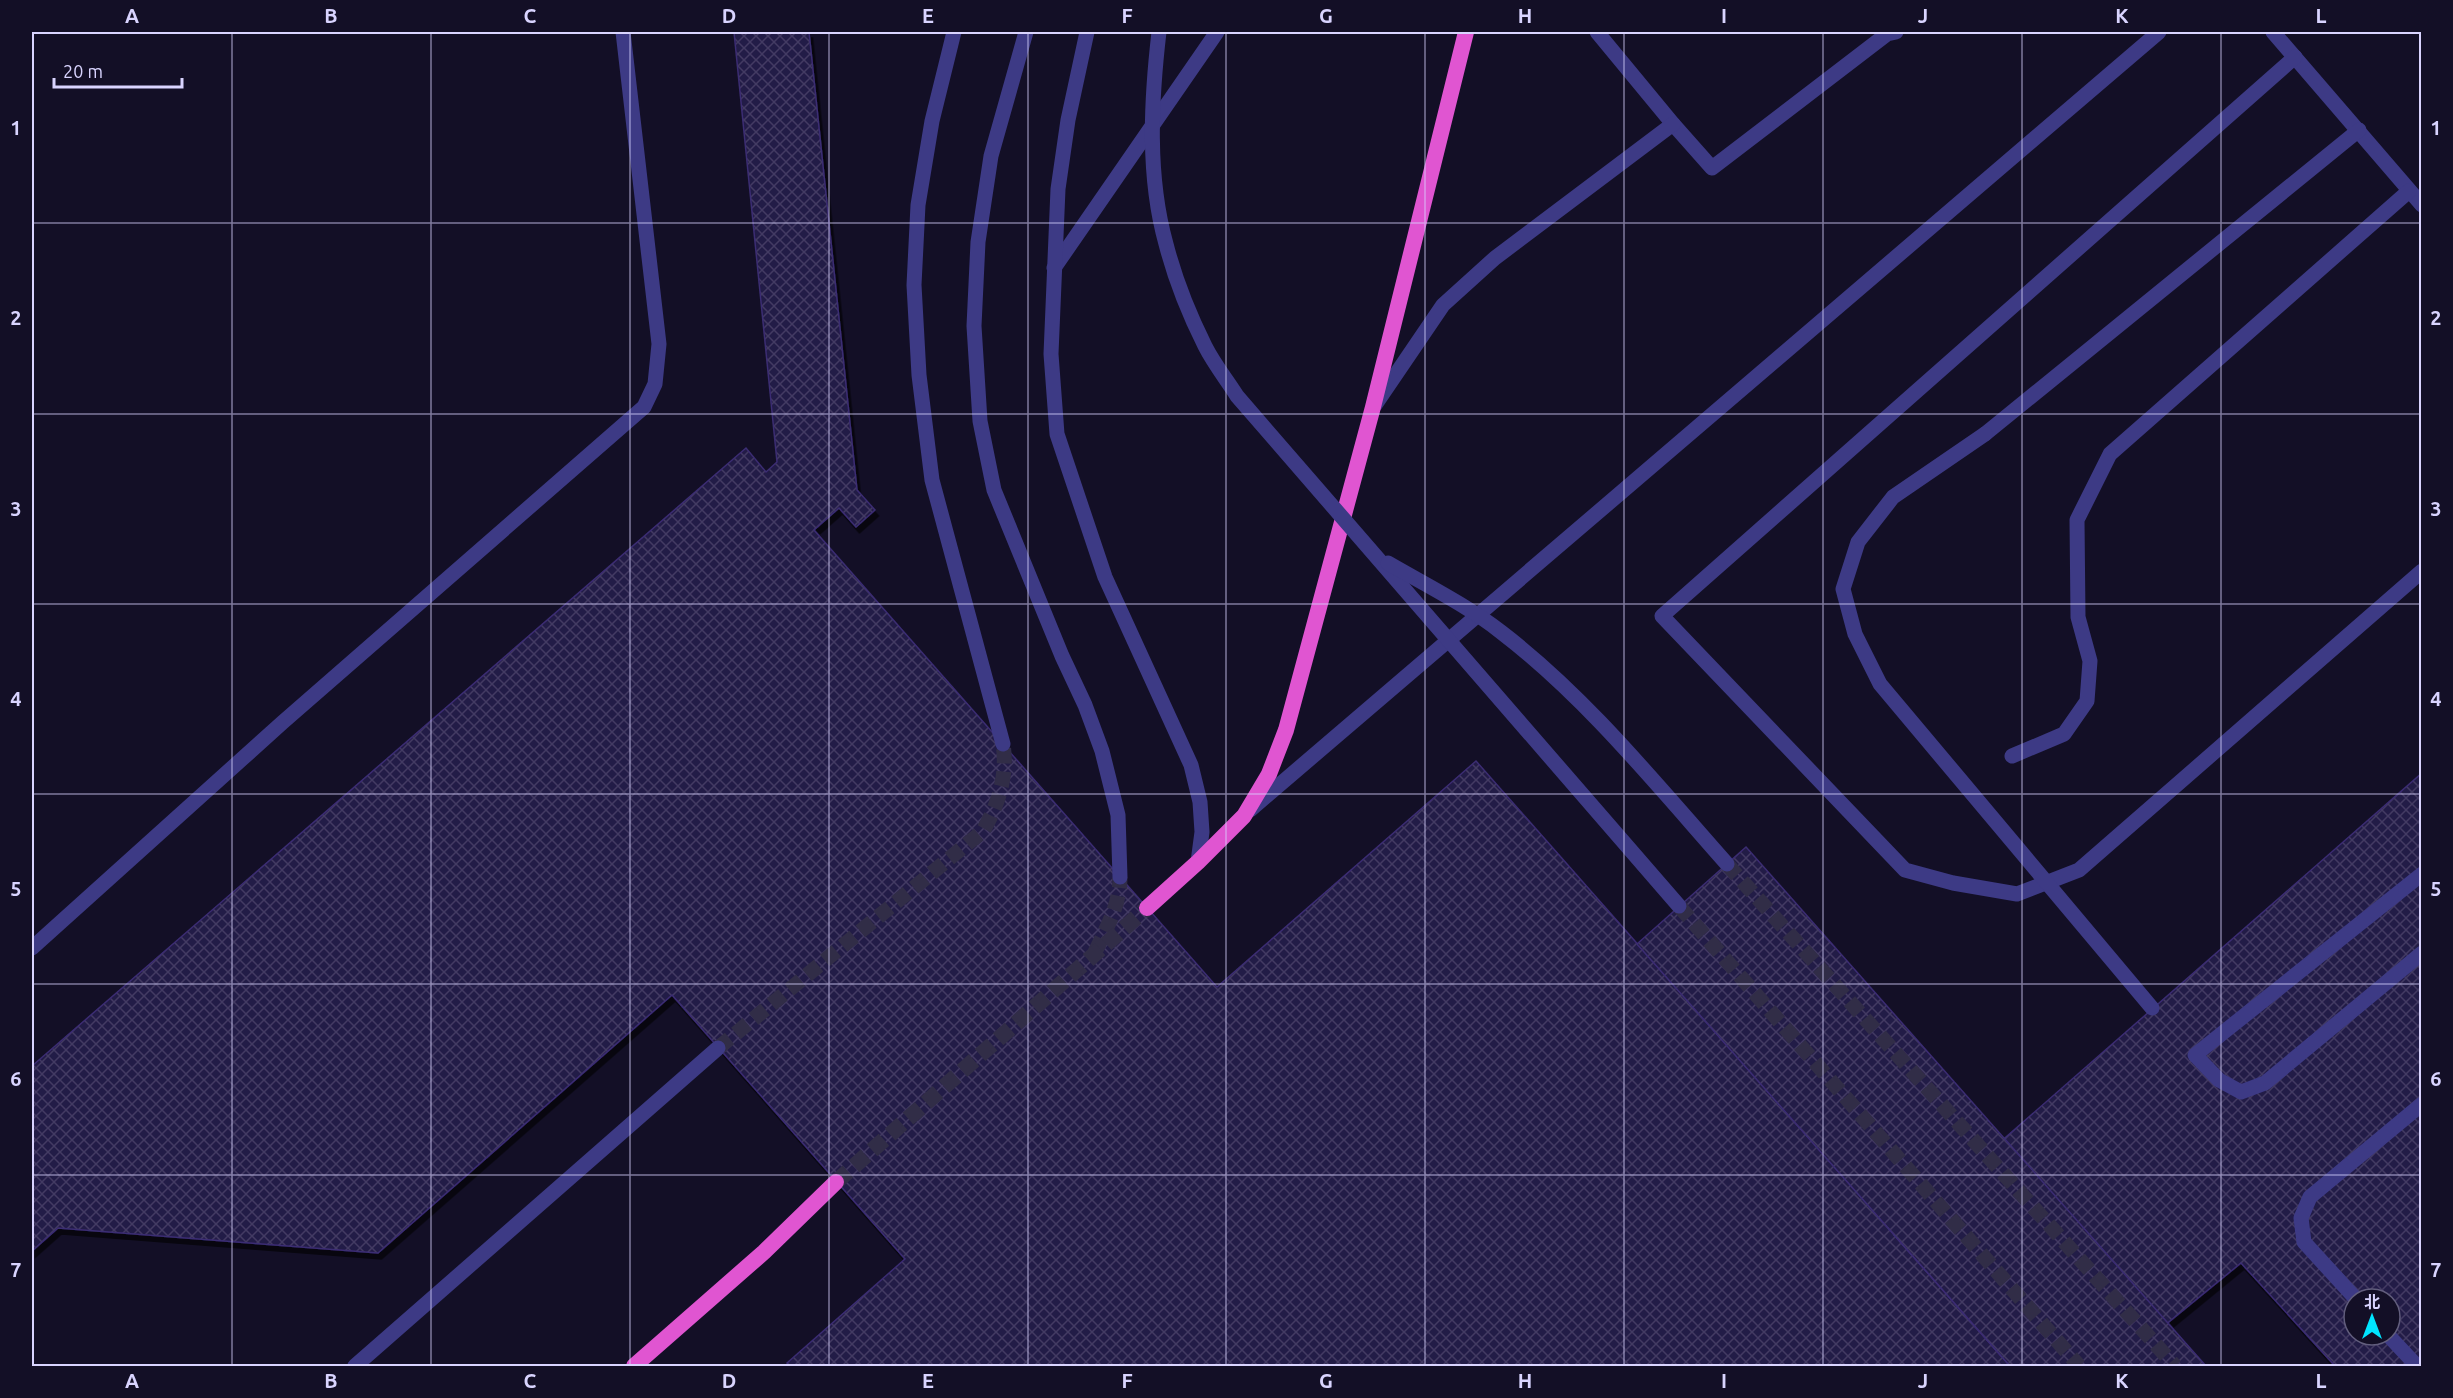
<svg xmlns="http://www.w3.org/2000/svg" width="2453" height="1398" viewBox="0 0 2453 1398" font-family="Ubuntu,'Noto Sans SC',sans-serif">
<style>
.building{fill:url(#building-cross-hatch);stroke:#3b2d73;stroke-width:1.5;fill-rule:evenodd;filter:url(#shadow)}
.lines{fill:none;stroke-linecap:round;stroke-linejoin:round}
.tertiary-tunnel{stroke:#312d47;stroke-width:15;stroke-dasharray:15 8;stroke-linecap:butt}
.trunk-tunnel{stroke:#312d47;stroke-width:16;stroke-dasharray:16 8;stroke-linecap:butt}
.service{stroke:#3d3a85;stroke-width:15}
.tertiary{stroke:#3d3a85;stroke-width:15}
.trunk{stroke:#e055d1;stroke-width:16}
.service-bridge{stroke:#3d3a85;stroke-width:15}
.tertiary-bridge{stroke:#3d3a85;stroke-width:15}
.grid{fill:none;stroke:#d9d4ff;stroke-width:1.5;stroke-opacity:0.55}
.neatline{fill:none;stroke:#d9d4ff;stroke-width:2}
.grid-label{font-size:20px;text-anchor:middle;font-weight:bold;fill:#d9d4ff}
</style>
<defs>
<pattern id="building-cross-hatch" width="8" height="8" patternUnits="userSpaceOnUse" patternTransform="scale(1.5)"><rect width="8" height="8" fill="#241b47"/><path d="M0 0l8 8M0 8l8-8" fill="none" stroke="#433b63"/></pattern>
<filter id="shadow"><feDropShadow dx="3.5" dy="6" stdDeviation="0" flood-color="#0009"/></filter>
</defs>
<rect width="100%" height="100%" fill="#130f26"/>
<g class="building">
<path d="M734,32H809L857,490L875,510L856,527L839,508L814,530L1217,987L1476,761L2010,1366H790L787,1363L905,1259L672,995L378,1253L58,1228L32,1251V1066L746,448L766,472L777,462Z"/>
<path d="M2422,773V1366H2335L2241,1263L2115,1366H2010L1894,1235ZM2354,1299H2390V1335H2354Z"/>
<path d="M1746,847L2206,1366H2010L1637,944Z"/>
</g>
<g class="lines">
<g class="tertiary-tunnel">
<path d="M1727,864L2175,1366"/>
<path d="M1679,906L2079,1366"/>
<path d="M1095,952C1107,927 1120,905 1120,877"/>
<path d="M718,1048L983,831C998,805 1008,776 1003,744"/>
</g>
<path class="trunk-tunnel" d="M836,1182L1147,908"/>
<g class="service">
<path d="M1597,32L1673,124L1712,168L1887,34L1896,32"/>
<path d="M2273,32L2422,205"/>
<path d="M2295,57L1662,616L1905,870L1953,883L2017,894L2079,870L2422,571"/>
<path d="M1054,268L1217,32"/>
<path d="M1375,405L1443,305L1495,258L1673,124"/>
<path d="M1985,434L2359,130"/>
<path d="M2012,756L2064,734L2087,701L2090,661L2078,617L2077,520L2110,454L2409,191"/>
<path d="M2422,874L2195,1055L2219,1080L2241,1092L2265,1083L2422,953"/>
<path d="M32,948L283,722L644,407L655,384L659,344L623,32"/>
<path d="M2356,1299L2304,1242L2301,1218L2310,1197L2422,1104"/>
<path d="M2388,1335L2417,1366"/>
</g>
<g class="tertiary">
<path d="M954,32L932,121L918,205L914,285L919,375L932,480L1003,744"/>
<path d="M1026,32L991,156L978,242L974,326L980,421L994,490L1062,656L1085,705L1102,751L1118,815L1120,877"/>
<path d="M1087,32L1068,120L1058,189L1051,354L1057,434L1105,577L1191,765L1200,802L1202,832L1198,862"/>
<path d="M1250,810L2159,32"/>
<path d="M355,1366L718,1048"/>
</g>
<g class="trunk">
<path d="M1147,908L1198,862L1244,816L1269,774L1286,730L1373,407L1466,32"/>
<path d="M634,1366L764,1252L836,1182"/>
</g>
<path class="service-bridge" d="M1985,434L1893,497L1858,542L1843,589L1855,634L1880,684L2152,1008"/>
<g class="tertiary-bridge">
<path d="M1159,32C1151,101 1147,176 1166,244C1175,279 1189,314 1205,346C1214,364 1227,380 1237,396L1679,906"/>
<path d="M1388,563C1424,584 1468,606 1501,632C1586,697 1656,784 1727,864"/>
</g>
</g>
<path class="grid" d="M232,32V1366M431,32V1366M630,32V1366M829,32V1366M1028,32V1366M1226,32V1366M1425,32V1366M1624,32V1366M1823,32V1366M2022,32V1366M2221,32V1366M32,223H2422M32,414H2422M32,604H2422M32,794H2422M32,984H2422M32,1175H2422"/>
<rect width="2453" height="1398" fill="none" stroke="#130f26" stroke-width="66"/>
<g transform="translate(2372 1317)"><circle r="28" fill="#130f26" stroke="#625e7d" stroke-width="1.5"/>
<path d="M0-4.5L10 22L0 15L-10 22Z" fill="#00e5ff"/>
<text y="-9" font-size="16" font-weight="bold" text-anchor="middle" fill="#d9d4ff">北</text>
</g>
<path d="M54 78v9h128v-9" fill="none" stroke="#d9d4ff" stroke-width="3"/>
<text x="63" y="78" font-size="18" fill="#d9d4ff" stroke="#130f26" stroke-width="4.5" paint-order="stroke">20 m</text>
<rect x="33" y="33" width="2387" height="1332" class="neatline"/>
<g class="grid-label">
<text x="132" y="23">A</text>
<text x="331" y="23">B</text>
<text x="530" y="23">C</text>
<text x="729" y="23">D</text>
<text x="928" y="23">E</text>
<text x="1127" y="23">F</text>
<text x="1326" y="23">G</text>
<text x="1525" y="23">H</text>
<text x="1724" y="23">I</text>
<text x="1923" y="23">J</text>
<text x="2122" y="23">K</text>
<text x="2321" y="23">L</text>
<text x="16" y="135">1</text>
<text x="2436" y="135">1</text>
<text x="16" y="325">2</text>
<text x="2436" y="325">2</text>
<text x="16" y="516">3</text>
<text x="2436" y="516">3</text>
<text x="16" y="706">4</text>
<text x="2436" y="706">4</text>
<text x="16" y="896">5</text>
<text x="2436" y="896">5</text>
<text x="16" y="1086">6</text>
<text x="2436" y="1086">6</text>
<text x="16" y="1277">7</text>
<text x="2436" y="1277">7</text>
<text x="132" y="1388">A</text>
<text x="331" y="1388">B</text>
<text x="530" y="1388">C</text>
<text x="729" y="1388">D</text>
<text x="928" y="1388">E</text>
<text x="1127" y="1388">F</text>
<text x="1326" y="1388">G</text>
<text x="1525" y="1388">H</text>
<text x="1724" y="1388">I</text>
<text x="1923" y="1388">J</text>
<text x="2122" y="1388">K</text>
<text x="2321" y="1388">L</text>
</g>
</svg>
